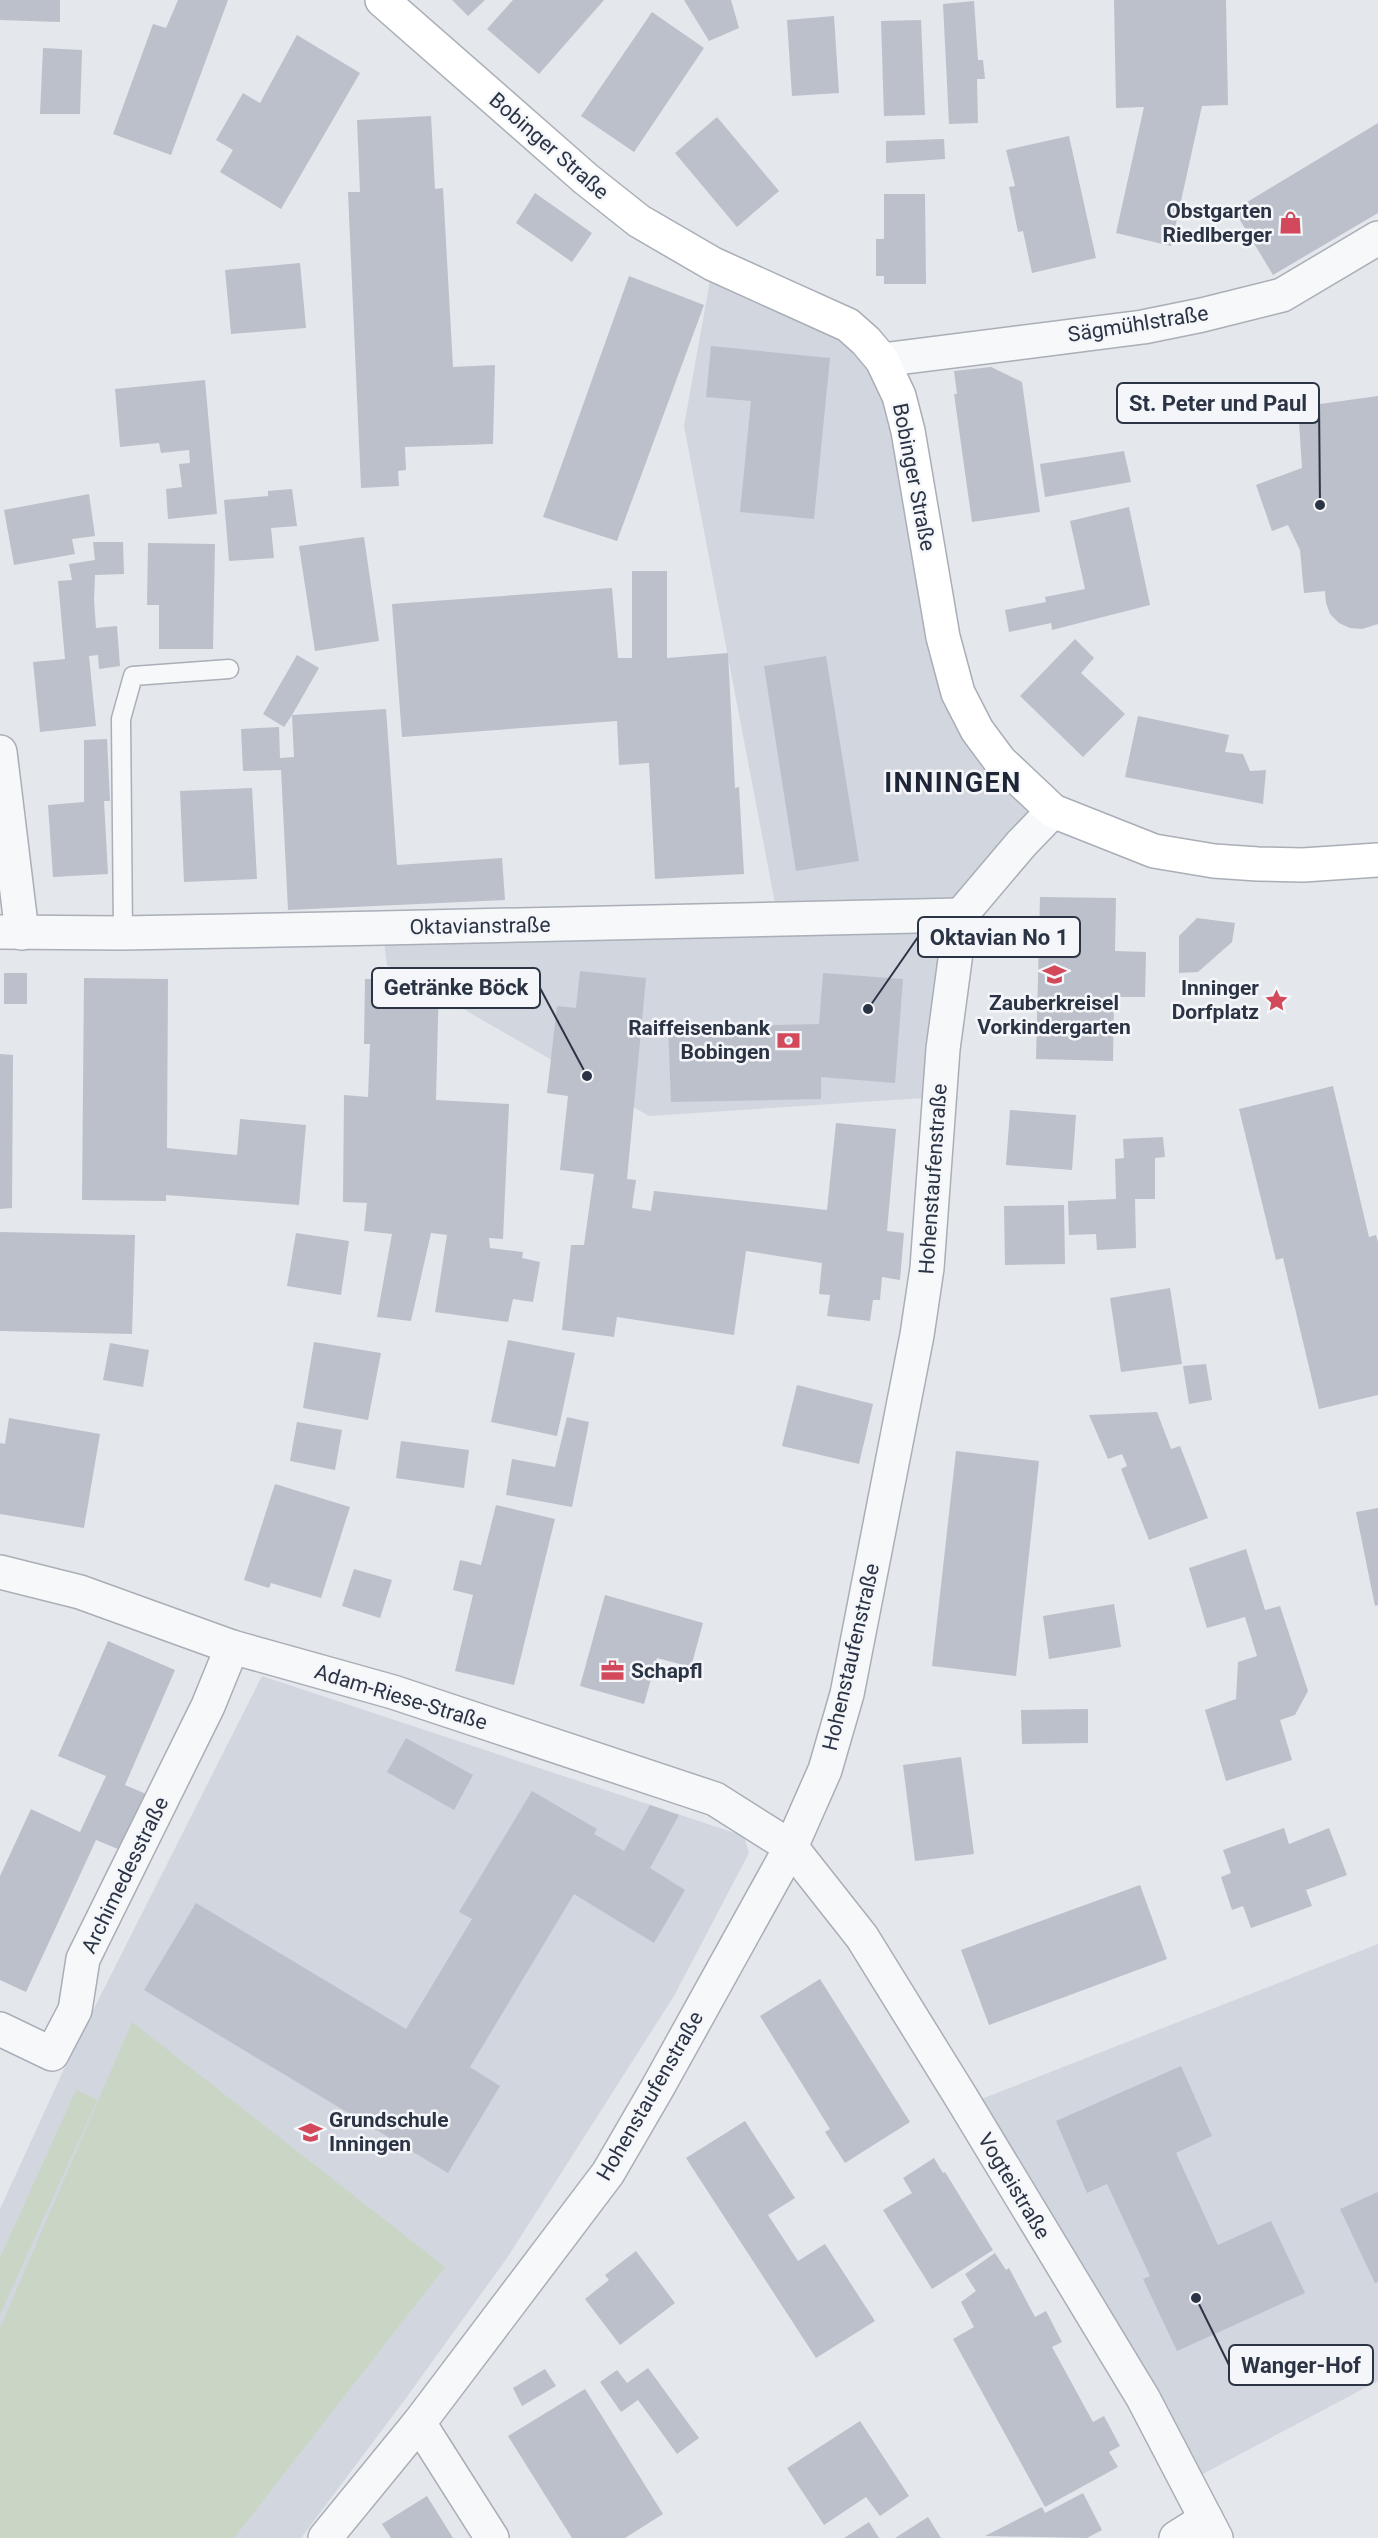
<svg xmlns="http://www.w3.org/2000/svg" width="1378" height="2538" viewBox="0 0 1378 2538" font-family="Roboto,sans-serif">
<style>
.built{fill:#d2d6de}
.green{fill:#c9d6c5}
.building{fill:#bbc0ca}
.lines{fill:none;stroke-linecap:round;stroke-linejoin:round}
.lane-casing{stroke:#a9aeb7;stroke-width:21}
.street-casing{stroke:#a9aeb7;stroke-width:36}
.secondary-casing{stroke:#a9aeb7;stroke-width:36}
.lane{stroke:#f7f8fa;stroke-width:18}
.street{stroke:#f7f8fa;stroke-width:33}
.secondary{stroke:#fff;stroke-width:33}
.labels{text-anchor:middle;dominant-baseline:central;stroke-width:5;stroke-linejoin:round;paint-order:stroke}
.street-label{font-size:21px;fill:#2b3445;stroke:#f4f6f9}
.poi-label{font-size:21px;font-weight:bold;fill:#2b3445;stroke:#f4f6f9;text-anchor:end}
.district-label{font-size:27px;font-weight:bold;letter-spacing:1.5px;fill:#1d2536;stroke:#f4f6f9}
.leader{fill:none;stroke:#2b3445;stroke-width:2}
.callout-dot{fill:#2b3445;stroke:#f4f6f9;stroke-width:2}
.callout{fill:#f4f6f9;stroke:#2b3445;stroke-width:2}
.callout-label{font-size:22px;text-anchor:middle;font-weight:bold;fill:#2b3445}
</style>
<rect width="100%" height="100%" fill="#e4e7ec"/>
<g class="built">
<path d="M713,264L882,360L958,693L1053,811L961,915L940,1097L649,1116L387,965L382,928L778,919L684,426Z"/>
<path d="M262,1676L744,1836L749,1853L674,1996L507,2258L406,2398L301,2538H0V2209L70,2056Z"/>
<path d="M1378,1944V2381L1199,2476L971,2103Z"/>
</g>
<g class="green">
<path d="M132,2022L445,2267L234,2538H0V2328Z"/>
<path d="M76,2090L97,2100L0,2315V2258Z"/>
</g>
<g class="building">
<path d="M0,0H60V22L0,20Z"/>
<path d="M178,0H228L171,155L113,134L153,24L166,28Z"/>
<path d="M452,0H485L468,16Z"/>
<path d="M513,0H604L539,74L487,29Z"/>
<path d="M684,0H731L739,28L709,41Z"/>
<path d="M1114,0H1226L1228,105L1202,106L1171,246L1116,233L1144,107L1116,108Z"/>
<path d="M974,1L978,60H983L985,79H977L978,123L949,124L943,4Z"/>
<path d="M652,12L704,48L634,152L581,116Z"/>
<path d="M834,16L839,93L792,96L787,20Z"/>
<path d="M921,20L925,115L884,116L881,21Z"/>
<path d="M297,35L360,73L281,209L220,172L233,150L216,140L243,93L260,103Z"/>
<path d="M43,48L82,50L80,114H40Z"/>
<path d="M431,116L435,189L443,188L453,367L495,365L493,444L405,447L406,470L398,471L399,486L361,488L348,192H360L357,120Z"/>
<path d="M717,117L779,191L737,227L675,153Z"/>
<path d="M1378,123V213L1273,275L1234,210Z"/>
<path d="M1069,136L1096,258L1032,273L1023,231L1018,232L1009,187L1015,186L1006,150Z"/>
<path d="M944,139L945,159L886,163V141Z"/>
<path d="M535,193L592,233L572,262L516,223Z"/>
<path d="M884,194H925L926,284H884V276H876V239H884Z"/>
<path d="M300,263L306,328L231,334L225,270Z"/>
<path d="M629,276L704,305L617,541L543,517Z"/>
<path d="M711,346L830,358L814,519L740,512L751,401L706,397Z"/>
<path d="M991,367L1022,382L1040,512L972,522L954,394H957L954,371Z"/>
<path d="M205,380L217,514L168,519L166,489L182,487L179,464L190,463L189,450L161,453L159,443L120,447L115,389Z"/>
<path d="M1378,396V624L1362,629L1350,628L1339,623L1330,614L1326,603L1325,591L1304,593L1300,550L1288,525L1272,531L1256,485L1302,468L1298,407Z"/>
<path d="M1124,451L1131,482L1045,497L1040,464Z"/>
<path d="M292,489L297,526L271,528L274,558L229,561L224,500L268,496V491Z"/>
<path d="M89,494L95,536L72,539L75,554L14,565L4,510Z"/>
<path d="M1129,507L1150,605L1052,630L1051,623L1009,632L1005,610L1046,602L1045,597L1085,589L1070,521Z"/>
<path d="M364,537L379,641L315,651L299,546Z"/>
<path d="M93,542H123L124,574L95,575L94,600L96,628L117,626L120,666L99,669L98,655L89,656L96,726L40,732L33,662L65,659L58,581L72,580L69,564L95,560Z"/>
<path d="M148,543L215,544L213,649H159V605H147Z"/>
<path d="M632,571H667V658L728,653L735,788L739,787L744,874L655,879L649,763L619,765L617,721L402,737L392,604L612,588L618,658H632Z"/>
<path d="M1075,639L1094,658L1081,673L1125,714L1083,757L1020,696Z"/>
<path d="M297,655L319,668L292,715L386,709L397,865L502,858L505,900L288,910L281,770L243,771L241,729L279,727L280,758L294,757L292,715L284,727L263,714Z"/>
<path d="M826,656L859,861L796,871L764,666Z"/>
<path d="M1138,716L1229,735L1225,752L1243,754L1250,771L1266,770L1263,804L1125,777Z"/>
<path d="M107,739L110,801H104L108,874L53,877L48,805L84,802V740Z"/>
<path d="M252,788L257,879L184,882L180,791Z"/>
<path d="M1040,897L1116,898L1115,951L1146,952L1145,997H1114L1113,1061L1036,1059Z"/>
<path d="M1197,918L1235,923L1232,942L1198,972L1179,973V936Z"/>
<path d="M580,971L646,978L627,1179L636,1180L632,1208L651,1211L654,1191L827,1210L836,1123L896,1129L887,1231L904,1233L900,1280L882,1277L880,1300H873L870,1321L827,1316L830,1295L819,1294L822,1263L746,1251L734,1335L617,1317L614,1337L562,1330L571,1245H584L594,1174L560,1170L568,1096L547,1093L557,1006L576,1008Z"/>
<rect x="4" y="973" width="23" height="31"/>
<path d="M823,973L903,979L895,1083L821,1077V1099L671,1102L668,1027L819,1024Z"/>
<path d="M84,978L168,979L167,1148L237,1155L240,1119L306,1125L299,1205L166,1195V1201L82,1200Z"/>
<path d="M365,979L439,980L436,1100L509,1104L503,1239L489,1238L490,1248L523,1252L522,1258L540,1262L533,1302L513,1299L508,1322L435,1312L447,1235L431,1233L411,1321L377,1317L392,1234L364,1231L367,1203L343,1202L344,1095L368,1097L370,1044H364Z"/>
<path d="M0,1054L13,1055L12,1208L0,1209Z"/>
<path d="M1333,1086L1369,1237L1376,1235L1378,1242V1395L1319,1409L1283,1258L1276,1260L1239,1109Z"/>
<path d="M1010,1110L1076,1115L1072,1170L1006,1165Z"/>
<path d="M1163,1137L1165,1157L1155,1158V1199H1135L1136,1248L1097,1250L1096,1234L1069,1235L1068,1201L1116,1199L1115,1159L1124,1158L1123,1139Z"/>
<path d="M1064,1205L1065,1264L1005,1265L1004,1206Z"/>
<path d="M0,1232L135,1235L132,1334L0,1331Z"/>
<path d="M296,1233L349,1241L341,1295L287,1286Z"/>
<path d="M1170,1288L1182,1364L1121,1372L1110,1298Z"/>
<path d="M508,1340L575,1353L557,1436L491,1422Z"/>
<path d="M314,1342L381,1353L368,1420L303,1408Z"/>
<path d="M110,1343L149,1350L143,1387L103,1380Z"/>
<path d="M1206,1364L1212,1400L1189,1404L1183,1366Z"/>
<path d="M797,1385L873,1404L859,1464L782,1446Z"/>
<path d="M1157,1412L1171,1449L1180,1446L1208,1518L1149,1540L1121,1469L1127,1466L1122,1454L1108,1459L1089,1415Z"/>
<path d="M567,1417L589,1422L572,1507L506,1495L512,1459L555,1467Z"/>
<path d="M9,1418L100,1434L84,1528L0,1514V1443L5,1444Z"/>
<path d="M297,1422L342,1430L335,1470L290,1461Z"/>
<path d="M401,1441L469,1450L464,1488L396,1478Z"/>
<path d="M956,1451L1039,1461L1016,1676L932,1666Z"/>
<path d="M275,1484L350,1507L321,1598L271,1583L269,1588L244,1580Z"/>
<path d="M496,1505L555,1519L514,1685L455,1671L473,1595L453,1590L460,1560L481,1565Z"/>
<path d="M1378,1508V1605L1375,1606L1356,1512Z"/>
<path d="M1246,1549L1265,1610L1280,1606L1308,1691L1295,1715L1280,1720L1292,1760L1226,1781L1205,1710L1236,1699L1238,1662L1257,1656L1245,1617L1207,1628L1189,1568Z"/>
<path d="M354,1569L392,1580L380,1618L342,1606Z"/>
<path d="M605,1595L703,1623L691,1667L657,1658L644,1704L580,1686Z"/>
<path d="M1114,1604L1121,1647L1049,1659L1043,1616Z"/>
<path d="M108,1641L175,1670L125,1785L146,1794L118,1849L96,1840L26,1992L0,1980V1876L31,1809L80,1832L106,1776L58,1756Z"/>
<path d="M1088,1709V1743L1022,1744L1021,1710Z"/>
<path d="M406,1738L473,1775L454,1810L387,1772Z"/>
<path d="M961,1757L974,1854L915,1861L903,1765Z"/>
<path d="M532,1791L597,1829L594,1834L624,1851L650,1805L679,1815L650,1868L685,1890L654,1943L574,1894L470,2067L500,2086L448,2173L144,1990L196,1903L406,2029L472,1919L459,1912Z"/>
<path d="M1284,1828L1289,1844L1329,1828L1347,1875L1306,1890L1312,1906L1251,1928L1243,1906L1232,1910L1221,1877L1231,1873L1223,1850Z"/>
<path d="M1140,1885L1167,1959L989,2025L961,1950Z"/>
<path d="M820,1979L910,2122L845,2163L825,2132L830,2129L760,2016Z"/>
<path d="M1181,2066L1212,2136L1176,2153L1218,2245L1271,2221L1305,2293L1177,2351L1143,2279L1150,2276L1107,2184L1087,2193L1056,2121Z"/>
<path d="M745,2121L795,2198L768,2215L798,2261L825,2244L875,2321L816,2358L686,2158Z"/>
<path d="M934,2158L943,2173L945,2172L993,2250L932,2289L883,2210L912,2193L903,2178Z"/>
<path d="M1378,2192V2282L1375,2283L1340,2209Z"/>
<path d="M636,2251L675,2303L620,2345L585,2299L609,2280L605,2275Z"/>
<path d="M995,2253L1006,2270L1009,2268L1035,2317L1046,2311L1062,2342L1052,2347L1093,2422L1104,2416L1120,2446L1109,2452L1118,2467L1045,2507L953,2339L974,2327L961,2302L976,2291L965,2274Z"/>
<path d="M648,2368L699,2438L677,2454L638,2400L621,2412L600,2382L617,2370L627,2383Z"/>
<path d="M545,2369L556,2386L522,2406L513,2388Z"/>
<path d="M585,2389L663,2514L625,2538H572L508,2436Z"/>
<path d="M860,2421L909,2496L880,2516L866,2497L824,2525L787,2468Z"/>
<path d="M1083,2493L1102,2530L1087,2538L985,2536L1042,2507L1045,2513Z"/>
<path d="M427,2496L453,2538H391L382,2524Z"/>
<path d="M928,2517L941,2538H895Z"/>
<path d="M869,2522L879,2538H844Z"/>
</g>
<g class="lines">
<defs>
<path id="lane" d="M123,933L121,719L133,676L229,669"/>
<g id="street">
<path d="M882,360L1143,327L1202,315L1282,295L1378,238"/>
<path d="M0,752L22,933"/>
<path d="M0,932L123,933L382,928L961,915"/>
<path d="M0,1572L80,1592L232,1647L393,1692L715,1799L791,1847L862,1937L961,2097L1143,2398L1216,2538"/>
<path d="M0,2029L52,2054L75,2010L83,1959L208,1706L232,1647"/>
<path d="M419,2423L492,2538"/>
<path d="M325,2538L419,2423L608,2173L658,2087L791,1847L825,1770L847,1694L917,1335L927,1268L943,1049L961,915L1022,843L1053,811"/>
<path d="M1176,2538L1206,2519"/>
</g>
<path id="secondary" d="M382,0L586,179L639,221L713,264L848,325L866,341L882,360L899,396L908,431L943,637L958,693L977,730L1000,761L1053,811L1154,851L1214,861L1258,864L1303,865L1378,860"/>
</defs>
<use href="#lane" class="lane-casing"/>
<use href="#street" class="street-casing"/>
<use href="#secondary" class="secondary-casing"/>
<use href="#lane" class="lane"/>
<use href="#street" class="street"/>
<use href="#secondary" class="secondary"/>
</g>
<defs>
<symbol id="shop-bare" viewBox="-9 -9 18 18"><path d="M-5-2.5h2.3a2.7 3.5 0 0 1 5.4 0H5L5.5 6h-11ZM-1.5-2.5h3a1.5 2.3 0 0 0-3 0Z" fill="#d1495b" stroke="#f4f6f9" stroke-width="2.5" paint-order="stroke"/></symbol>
<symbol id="school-bare" viewBox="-9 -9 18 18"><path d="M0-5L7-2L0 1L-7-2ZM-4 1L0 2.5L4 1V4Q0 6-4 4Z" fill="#d1495b" stroke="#f4f6f9" stroke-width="2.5" paint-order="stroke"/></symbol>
<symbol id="sight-bare" viewBox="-9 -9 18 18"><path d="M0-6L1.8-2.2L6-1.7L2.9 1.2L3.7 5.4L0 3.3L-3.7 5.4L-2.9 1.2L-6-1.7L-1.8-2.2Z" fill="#d1495b" stroke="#f4f6f9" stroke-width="2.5" paint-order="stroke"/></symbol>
<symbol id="bank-bare" viewBox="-9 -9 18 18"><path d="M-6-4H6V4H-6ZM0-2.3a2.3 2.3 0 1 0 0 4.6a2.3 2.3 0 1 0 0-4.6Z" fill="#d1495b" stroke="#f4f6f9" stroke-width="2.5" paint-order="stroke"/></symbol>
<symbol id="office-bare" viewBox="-9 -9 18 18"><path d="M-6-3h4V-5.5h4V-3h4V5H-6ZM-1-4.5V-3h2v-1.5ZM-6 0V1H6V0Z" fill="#d1495b" stroke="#f4f6f9" stroke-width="2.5" paint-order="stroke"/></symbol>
</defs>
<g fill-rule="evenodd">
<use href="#shop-bare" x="1274" y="206" width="33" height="33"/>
<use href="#school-bare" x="1038" y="958" width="33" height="33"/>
<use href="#sight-bare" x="1260" y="984" width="33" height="33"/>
<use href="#bank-bare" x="772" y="1024" width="33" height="33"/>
<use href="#office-bare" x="596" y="1654" width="33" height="33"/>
<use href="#school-bare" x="294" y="2116" width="33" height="33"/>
</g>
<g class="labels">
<g class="street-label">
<text transform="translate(549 146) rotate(41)">Bobinger Straße</text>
<text transform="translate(1138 324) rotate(-9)">Sägmühlstraße</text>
<text transform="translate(914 477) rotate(79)">Bobinger Straße</text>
<text transform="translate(480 926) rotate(-1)">Oktavianstraße</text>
<text transform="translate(933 1179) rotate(-86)">Hohenstaufenstraße</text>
<text transform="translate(851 1657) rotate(-77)">Hohenstaufenstraße</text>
<text transform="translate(401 1697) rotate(17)">Adam-Riese-Straße</text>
<text transform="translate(125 1875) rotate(-64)">Archimedesstraße</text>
<text transform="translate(650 2096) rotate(-60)">Hohenstaufenstraße</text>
<text transform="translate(1014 2186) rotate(59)">Vogteistraße</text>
</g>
<g class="poi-label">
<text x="1272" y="211">Obstgarten<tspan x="1272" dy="24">Riedlberger</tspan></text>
<text x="1259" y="988">Inninger<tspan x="1259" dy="24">Dorfplatz</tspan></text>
<text x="1054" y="1003" text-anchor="middle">Zauberkreisel<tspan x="1054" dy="24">Vorkindergarten</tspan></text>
<text x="770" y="1028">Raiffeisenbank<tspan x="770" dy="24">Bobingen</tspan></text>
<text x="631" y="1671" text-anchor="start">Schapfl</text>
<text x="329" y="2120" text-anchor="start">Grundschule<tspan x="329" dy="24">Inningen</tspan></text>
</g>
<g class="district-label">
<text x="953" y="783">INNINGEN</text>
</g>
</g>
<path class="leader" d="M1320 505L1319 403M868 1009L918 937M587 1076L540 988M1196 2298L1229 2365"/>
<g class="callout-dot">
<circle cx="1320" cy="505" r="6"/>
<circle cx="868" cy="1009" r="6"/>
<circle cx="587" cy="1076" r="6"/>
<circle cx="1196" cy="2298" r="6"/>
</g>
<g class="callout">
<rect x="1117" y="383" width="202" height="40" rx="6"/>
<rect x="918" y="917" width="162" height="40" rx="6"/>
<rect x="372" y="968" width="168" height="40" rx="6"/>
<rect x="1229" y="2345" width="144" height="40" rx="6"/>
</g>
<g class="callout-label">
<text x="1218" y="411">St. Peter und Paul</text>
<text x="999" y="945">Oktavian No 1</text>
<text x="456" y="995">Getränke Böck</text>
<text x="1301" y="2373">Wanger-Hof</text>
</g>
</svg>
